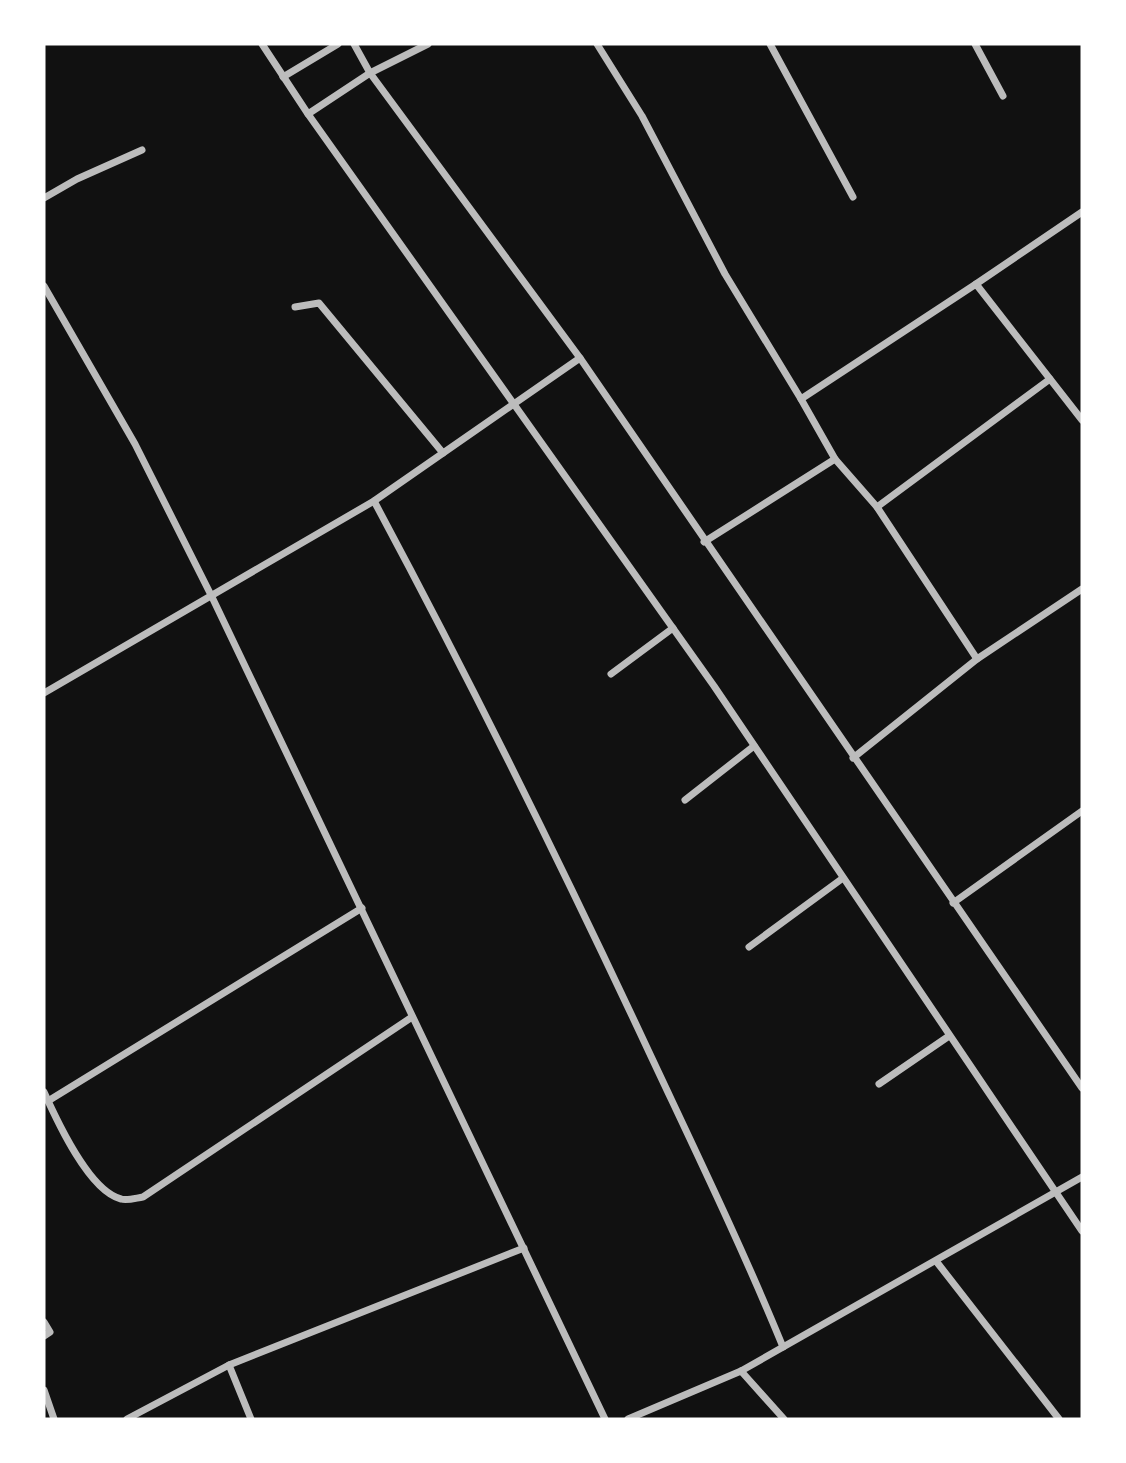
<svg xmlns="http://www.w3.org/2000/svg" width="1126" height="1463" viewBox="0 0 1126 1463" font-family="'Source Sans 3',sans-serif">
<style>
.lines{fill:none;stroke-linecap:round;stroke-linejoin:round}
.minor{stroke:#bcbcbc;stroke-width:7}
</style>
<rect width="100%" height="100%" fill="#111"/>
<g class="lines">
<g class="minor">
<path d="M262,44L308,114L714,686L1082,1231"/>
<path d="M354,44L370,73L580,358L1082,1088"/>
<path d="M597,44L642,116L725,274L801,399"/>
<path d="M770,44L853,197"/>
<path d="M975,44L1003,96"/>
<path d="M283,77L338,44"/>
<path d="M308,114L370,73L428,44"/>
<path d="M44,198L77,179L142,150"/>
<path d="M976,284L1082,212"/>
<path d="M44,286L135,444L212,597L605,1419"/>
<path d="M295,307L319,303L443,453"/>
<path d="M835,459L801,399L976,284L1082,420"/>
<path d="M374,501C471,682 562,866 649,1052C695,1150 742,1247 783,1347"/>
<path d="M877,507L1050,379"/>
<path d="M704,542L835,459L877,507L977,659"/>
<path d="M611,674L673,628"/>
<path d="M44,693L374,501L580,358"/>
<path d="M853,758L977,659L1082,589"/>
<path d="M685,800L754,746"/>
<path d="M953,903L1082,811"/>
<path d="M749,947L843,878"/>
<path d="M879,1084L949,1036"/>
<path d="M44,1092C57,1121 89,1191 121,1199C127,1201 136,1198 143,1197L412,1017"/>
<path d="M48,1101L362,908"/>
<path d="M936,1261L1059,1419"/>
<path d="M44,1322L50,1332L44,1336"/>
<path d="M741,1371L784,1419"/>
<path d="M44,1390L54,1419"/>
<path d="M127,1419L229,1365"/>
<path d="M251,1419L229,1365L524,1248"/>
<path d="M628,1419L741,1371L1082,1177"/>
</g>
</g>
<rect width="1126" height="1463" fill="none" stroke="#ffffff" stroke-width="91"/>
</svg>
